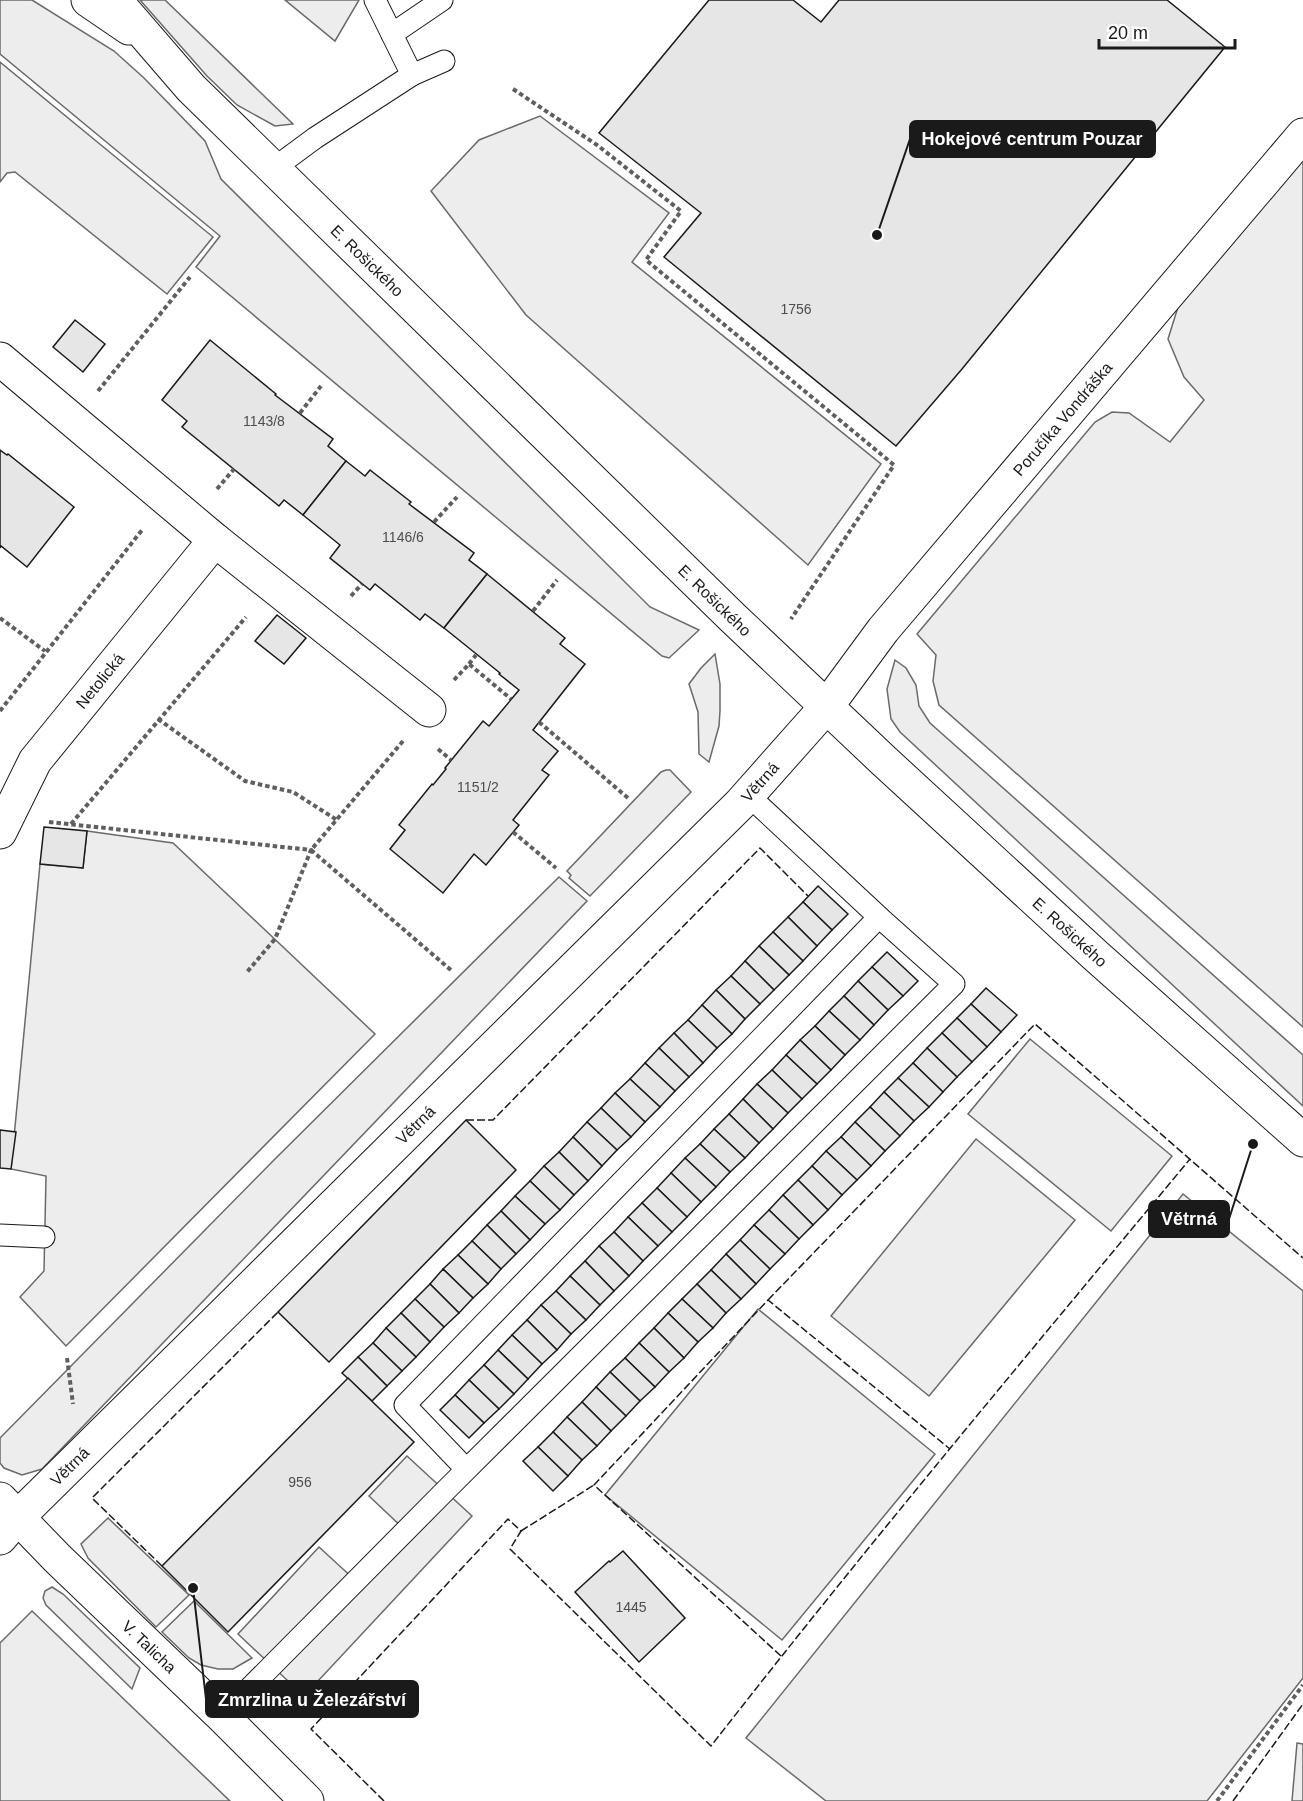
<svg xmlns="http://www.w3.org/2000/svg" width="1303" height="1801" viewBox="0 0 1303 1801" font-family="Helvetica,sans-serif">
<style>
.built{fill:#ededed;stroke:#6a6a6a;stroke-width:1.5}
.building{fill:#e6e6e6;stroke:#1a1a1a;stroke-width:1.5}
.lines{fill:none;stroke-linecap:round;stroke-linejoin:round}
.lane-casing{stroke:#1a1a1a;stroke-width:23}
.street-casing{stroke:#1a1a1a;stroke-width:35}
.secondary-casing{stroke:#1a1a1a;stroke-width:35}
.path{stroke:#5f5f5f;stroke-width:4;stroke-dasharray:4.5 3;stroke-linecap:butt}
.lane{stroke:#fff;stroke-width:21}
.street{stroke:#fff;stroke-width:33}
.secondary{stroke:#fff;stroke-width:33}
.fence{stroke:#1a1a1a;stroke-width:1.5;stroke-dasharray:8 3;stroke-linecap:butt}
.labels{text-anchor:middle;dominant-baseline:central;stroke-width:4.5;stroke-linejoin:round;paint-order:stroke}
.number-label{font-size:14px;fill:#4d4d4d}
.street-label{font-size:16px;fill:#1a1a1a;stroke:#fff}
.leader{fill:none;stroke:#1a1a1a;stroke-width:2}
.callout-dot{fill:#1a1a1a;stroke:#fff;stroke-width:2}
.callout{fill:#1a1a1a;stroke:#1a1a1a;stroke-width:2}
.callout-label{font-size:18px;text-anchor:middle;font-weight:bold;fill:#fff}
</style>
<rect width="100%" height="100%" fill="#fff"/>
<g class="built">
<path d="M0,0H32L114,51L144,78L205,141L221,179L650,607L699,630L669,658L662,656L196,267L220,236L0,54Z"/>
<path d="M140,0H165L293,124L275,126L237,105L207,76Z"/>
<path d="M285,0H359L335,41Z"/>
<path d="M0,62L213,237L167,294L15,172L7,173L0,182Z"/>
<path d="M540,116L669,213L632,262L881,464L808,565L526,315L431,191L479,140Z"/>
<path d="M1303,157V1027L939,705L933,681L936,655L917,634L1095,422L1112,412L1129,413L1170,442L1204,400L1184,377L1168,339L1178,307Z"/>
<path d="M715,654L720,684V711L719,726L709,762L699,754L698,712L689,684L701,668Z"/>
<path d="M895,660L906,668L916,685L919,706L930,723L1303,1055V1106L900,732L891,719L887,689Z"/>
<path d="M666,770H670L691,792L590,896L569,878L571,875L567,871L661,772Z"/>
<path d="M87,831L173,843L375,1034L66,1346L20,1297L44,1271L46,1176L11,1169L40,864L83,868Z"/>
<path d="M559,877L587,901L42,1469L22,1475L4,1468L0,1463V1438L274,1160Z"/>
<path d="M1030,1039L1172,1156L1111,1231L968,1114Z"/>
<path d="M976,1139L1075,1220L929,1396L831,1316Z"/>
<path d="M1183,1194L1303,1291V1678L1207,1801H826L746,1738Z"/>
<path d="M758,1309L935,1454L782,1640L605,1495Z"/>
<path d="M407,1456L472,1516L304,1696L238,1634L319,1547L356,1581L405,1530L369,1496Z"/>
<path d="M108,1518L189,1595L156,1627L88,1558L81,1544Z"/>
<path d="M52,1587L63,1594L140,1668L132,1689L46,1605L43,1598L45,1591Z"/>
<path d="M194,1601L252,1658L233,1669H218L201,1665L189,1658L162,1632Z"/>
<path d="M32,1611L230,1801H0V1643Z"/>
<path d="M1297,1743L1303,1744V1801H1292Z"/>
</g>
<g class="building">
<path d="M709,0H793L821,22L839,0H1167L1225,47L962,369L896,446L664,257L701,213L599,133Z"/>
<path d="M75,320L105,344L83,372L53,347Z"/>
<path d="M210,340L276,394L275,395L333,439L328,446L346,461L303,515L284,500L279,506L182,427L187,421L162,400Z"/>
<path d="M0,450L7,455L8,454L74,507L27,567L1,546L0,548Z"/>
<path d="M346,461L365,476L370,470L411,502L409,504L474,553L469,560L487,574L444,628L425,614L420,620L375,584L370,590L330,558L340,545L303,515Z"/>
<path d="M487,574L565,638L560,644L585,664L533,730L558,751L542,770L549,775L513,820L519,825L486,865L474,854L443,893L390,849L405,830L399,825L432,784L433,785L446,769L445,768L483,721L489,726L519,690L499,674L500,673L444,628Z"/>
<path d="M277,615L306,638L284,664L255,641Z"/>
<path d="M44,827L87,831L83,868L40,864Z"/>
<path d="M818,886L848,914L832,930L803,902Z"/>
<path d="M803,902L832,930L817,946L788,917Z"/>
<path d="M788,917L817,946L803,961L773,932Z"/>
<path d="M773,932L803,961L789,975L759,946Z"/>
<path d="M759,946L789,975L774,990L745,961Z"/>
<path d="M887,952L918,981L903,996L872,967Z"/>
<path d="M745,961L774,990L760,1004L731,976Z"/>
<path d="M872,967L903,996L888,1010L858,981Z"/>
<path d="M731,976L760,1004L745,1019L716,990Z"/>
<path d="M858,981L888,1010L874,1025L844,996Z"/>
<path d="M986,988L1017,1015L1001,1032L971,1004Z"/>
<path d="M716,990L745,1019L732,1034L702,1005Z"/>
<path d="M844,996L874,1025L860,1040L829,1011Z"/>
<path d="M971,1004L1001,1032L987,1047L957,1018Z"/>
<path d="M702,1005L732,1034L717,1048L688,1020Z"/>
<path d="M829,1011L860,1040L845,1055L815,1026Z"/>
<path d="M957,1018L987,1047L972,1062L942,1033Z"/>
<path d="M688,1020L717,1048L703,1063L674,1033Z"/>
<path d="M815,1026L845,1055L831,1070L800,1040Z"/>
<path d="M674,1033L703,1063L689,1077L659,1048Z"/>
<path d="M942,1033L972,1062L957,1077L927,1048Z"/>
<path d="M800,1040L831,1070L817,1084L786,1055Z"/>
<path d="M659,1048L689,1077L675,1091L645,1063Z"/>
<path d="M927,1048L957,1077L943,1092L913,1063Z"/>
<path d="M786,1055L817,1084L802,1099L772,1070Z"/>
<path d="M645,1063L675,1091L660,1107L630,1079Z"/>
<path d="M913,1063L943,1092L929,1107L898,1078Z"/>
<path d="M772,1070L802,1099L788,1113L757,1084Z"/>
<path d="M898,1078L929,1107L914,1121L884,1092Z"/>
<path d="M630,1079L660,1107L645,1122L615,1093Z"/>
<path d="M757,1084L788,1113L773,1129L743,1099Z"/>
<path d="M884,1092L914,1121L900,1136L870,1107Z"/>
<path d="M615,1093L645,1122L631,1137L601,1108Z"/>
<path d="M743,1099L773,1129L759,1143L729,1114Z"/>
<path d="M870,1107L900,1136L885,1151L855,1122Z"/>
<path d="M601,1108L631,1137L617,1150L587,1122Z"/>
<path d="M729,1114L759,1143L745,1158L714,1129Z"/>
<path d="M466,1120L516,1170L329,1362L278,1312Z"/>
<path d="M587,1122L617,1150L602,1166L573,1137Z"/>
<path d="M855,1122L885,1151L871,1166L841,1137Z"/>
<path d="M714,1129L745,1158L730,1172L700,1144Z"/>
<path d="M0,1130L16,1132L11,1169L0,1168Z"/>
<path d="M573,1137L602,1166L588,1181L559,1152Z"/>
<path d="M841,1137L871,1166L857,1180L826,1151Z"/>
<path d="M700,1144L730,1172L716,1187L685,1158Z"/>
<path d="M826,1151L857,1180L842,1195L812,1166Z"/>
<path d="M559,1152L588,1181L574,1195L544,1166Z"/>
<path d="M685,1158L716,1187L701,1202L671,1173Z"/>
<path d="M544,1166L574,1195L560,1210L530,1181Z"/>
<path d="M812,1166L842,1195L828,1210L798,1180Z"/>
<path d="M671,1173L701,1202L687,1217L657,1188Z"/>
<path d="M798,1180L828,1210L813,1225L783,1195Z"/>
<path d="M530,1181L560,1210L545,1224L515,1196Z"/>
<path d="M657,1188L687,1217L672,1232L642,1203Z"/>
<path d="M783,1195L813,1225L799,1239L769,1210Z"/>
<path d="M515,1196L545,1224L530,1240L501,1211Z"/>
<path d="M642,1203L672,1232L658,1246L628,1217Z"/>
<path d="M769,1210L799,1239L785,1254L754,1225Z"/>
<path d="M501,1211L530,1240L516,1254L487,1225Z"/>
<path d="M628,1217L658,1246L643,1261L614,1232Z"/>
<path d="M487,1225L516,1254L501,1269L472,1241Z"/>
<path d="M754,1225L785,1254L770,1269L740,1240Z"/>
<path d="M614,1232L643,1261L629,1276L599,1246Z"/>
<path d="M740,1240L770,1269L756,1284L726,1254Z"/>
<path d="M472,1241L501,1269L488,1284L458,1255Z"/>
<path d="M599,1246L629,1276L614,1291L585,1261Z"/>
<path d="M726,1254L756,1284L741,1299L711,1270Z"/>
<path d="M458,1255L488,1284L473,1298L443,1269Z"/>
<path d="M585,1261L614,1291L600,1305L570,1276Z"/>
<path d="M443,1269L473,1298L459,1313L430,1284Z"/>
<path d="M711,1270L741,1299L726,1313L697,1284Z"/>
<path d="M570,1276L600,1305L586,1320L556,1291Z"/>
<path d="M430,1284L459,1313L444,1327L415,1299Z"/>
<path d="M697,1284L726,1313L713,1328L682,1299Z"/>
<path d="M556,1291L586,1320L571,1334L541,1305Z"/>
<path d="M415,1299L444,1327L430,1342L401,1313Z"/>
<path d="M682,1299L713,1328L698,1342L668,1313Z"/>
<path d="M541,1305L571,1334L557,1350L527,1320Z"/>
<path d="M401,1313L430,1342L416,1357L386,1328Z"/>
<path d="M668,1313L698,1342L684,1358L654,1328Z"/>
<path d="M527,1320L557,1350L542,1364L512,1335Z"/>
<path d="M386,1328L416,1357L402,1371L373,1343Z"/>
<path d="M654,1328L684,1358L669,1372L639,1343Z"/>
<path d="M512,1335L542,1364L528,1379L498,1350Z"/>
<path d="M373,1343L402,1371L387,1386L358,1357Z"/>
<path d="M639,1343L669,1372L655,1387L625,1358Z"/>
<path d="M498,1350L528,1379L514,1394L484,1365Z"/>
<path d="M358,1357L387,1386L372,1401L342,1373Z"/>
<path d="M625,1358L655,1387L640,1401L610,1372Z"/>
<path d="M484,1365L514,1394L499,1409L469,1380Z"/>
<path d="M610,1372L640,1401L626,1416L596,1387Z"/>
<path d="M348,1378L414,1442L228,1632L162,1566Z"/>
<path d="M469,1380L499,1409L484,1423L455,1395Z"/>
<path d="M596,1387L626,1416L611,1431L582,1402Z"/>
<path d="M455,1395L484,1423L469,1438L440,1410Z"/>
<path d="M582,1402L611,1431L597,1446L567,1417Z"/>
<path d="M567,1417L597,1446L582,1460L553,1432Z"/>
<path d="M553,1432L582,1460L568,1476L538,1447Z"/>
<path d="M538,1447L568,1476L553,1491L523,1461Z"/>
<path d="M623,1551L685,1618L639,1662L575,1592L609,1561L610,1562Z"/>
</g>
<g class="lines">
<defs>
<g id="lane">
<path d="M375,0L412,75"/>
<path d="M392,34L442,0"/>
<path d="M273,169L315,138L412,75L444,61"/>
<path d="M748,795L879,917"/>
<path d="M0,1235L44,1237"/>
<path d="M222,1716L445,1491L954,984L879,917L405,1405L466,1469"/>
</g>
<g id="street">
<path d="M0,359L215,540L35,761L0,832"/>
<path d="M215,540L429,710"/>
<path id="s1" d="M0,1499L58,1559L222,1716L307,1801"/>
<path id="s2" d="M0,1538L18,1517L740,804L827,706L883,630L1303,135"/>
</g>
<g id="secondary">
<path d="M88,0L129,28"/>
<path id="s3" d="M115,0L191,88L732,617L883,760L1095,955L1303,1140"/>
</g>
</defs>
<use href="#lane" class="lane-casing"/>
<use href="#street" class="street-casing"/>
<use href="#secondary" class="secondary-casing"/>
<g class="path">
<path d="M513,89L597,145L681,211L646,260L894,465L791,619"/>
<path d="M98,391L190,277"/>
<path d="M300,413L321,386"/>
<path d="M217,489L234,469"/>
<path d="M434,522L457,497"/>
<path d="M351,596L362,584"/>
<path d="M533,611L557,580"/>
<path d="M0,618L45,651"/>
<path d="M469,664L476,655"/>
<path d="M454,680L469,664L511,699"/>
<path d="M0,711L142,530"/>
<path d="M158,719L245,781L293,792L337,820"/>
<path d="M539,722L628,798"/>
<path d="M403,741L311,850L452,971"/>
<path d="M438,749L451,760"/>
<path d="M49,822L311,850L275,939L247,972"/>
<path d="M71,824L246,617"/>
<path d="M513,832L556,868"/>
<path d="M67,1358L73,1404"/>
<path d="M1217,1801L1303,1685"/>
</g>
<use href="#lane" class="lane"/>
<use href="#street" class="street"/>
<use href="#secondary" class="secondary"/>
<g class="fence">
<path d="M466,1120H493L760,848L808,896"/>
<path d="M768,1300L1035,1024L1303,1258"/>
<path d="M521,1531L594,1485"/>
<path d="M162,1566L92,1498L278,1312"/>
<path d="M781,1656L594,1485L768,1300L950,1449"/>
<path d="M384,1801L311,1729L508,1519L521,1531L510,1549L711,1746C866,1547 1029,1353 1190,1159"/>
<path d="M1233,1801L1303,1704"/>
</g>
</g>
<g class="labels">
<g class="number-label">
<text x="796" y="309">1756</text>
<text x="264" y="421">1143/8</text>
<text x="403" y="537">1146/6</text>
<text x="478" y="787">1151/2</text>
<text x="300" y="1482">956</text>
<text x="631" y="1607">1445</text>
</g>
<g class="street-label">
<text stroke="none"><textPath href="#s3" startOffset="363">E. Rošického</textPath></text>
<text stroke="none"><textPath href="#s2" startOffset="1545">Poručíka Vondráška</textPath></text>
<text stroke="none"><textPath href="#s3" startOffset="849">E. Rošického</textPath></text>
<text transform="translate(100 681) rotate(-51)">Netolická</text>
<text stroke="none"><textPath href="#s2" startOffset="1072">Větrná</textPath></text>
<text stroke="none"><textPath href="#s3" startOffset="1335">E. Rošického</textPath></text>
<text stroke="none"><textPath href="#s2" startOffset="586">Větrná</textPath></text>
<text stroke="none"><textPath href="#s2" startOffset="100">Větrná</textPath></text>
<text stroke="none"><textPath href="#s1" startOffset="210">V. Talicha</textPath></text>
</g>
</g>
<path class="leader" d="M877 235L910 139M1253 1144L1229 1219M193 1588L206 1699"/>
<g class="callout-dot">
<circle cx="877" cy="235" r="6"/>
<circle cx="1253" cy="1144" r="6"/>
<circle cx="193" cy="1588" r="6"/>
</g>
<g class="callout">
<rect x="910" y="121" width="245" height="36" rx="6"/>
<rect x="1149" y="1201" width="80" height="36" rx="6"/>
<rect x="206" y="1681" width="212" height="36" rx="6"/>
</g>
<g class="callout-label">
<text x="1032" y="145">Hokejové centrum Pouzar</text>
<text x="1189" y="1225">Větrná</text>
<text x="312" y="1706">Zmrzlina u Železářství</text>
</g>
<path d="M1099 39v9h136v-9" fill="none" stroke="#1a1a1a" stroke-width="3"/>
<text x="1108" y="39" font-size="18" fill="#1a1a1a" stroke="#ffffff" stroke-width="4.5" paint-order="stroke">20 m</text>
</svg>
